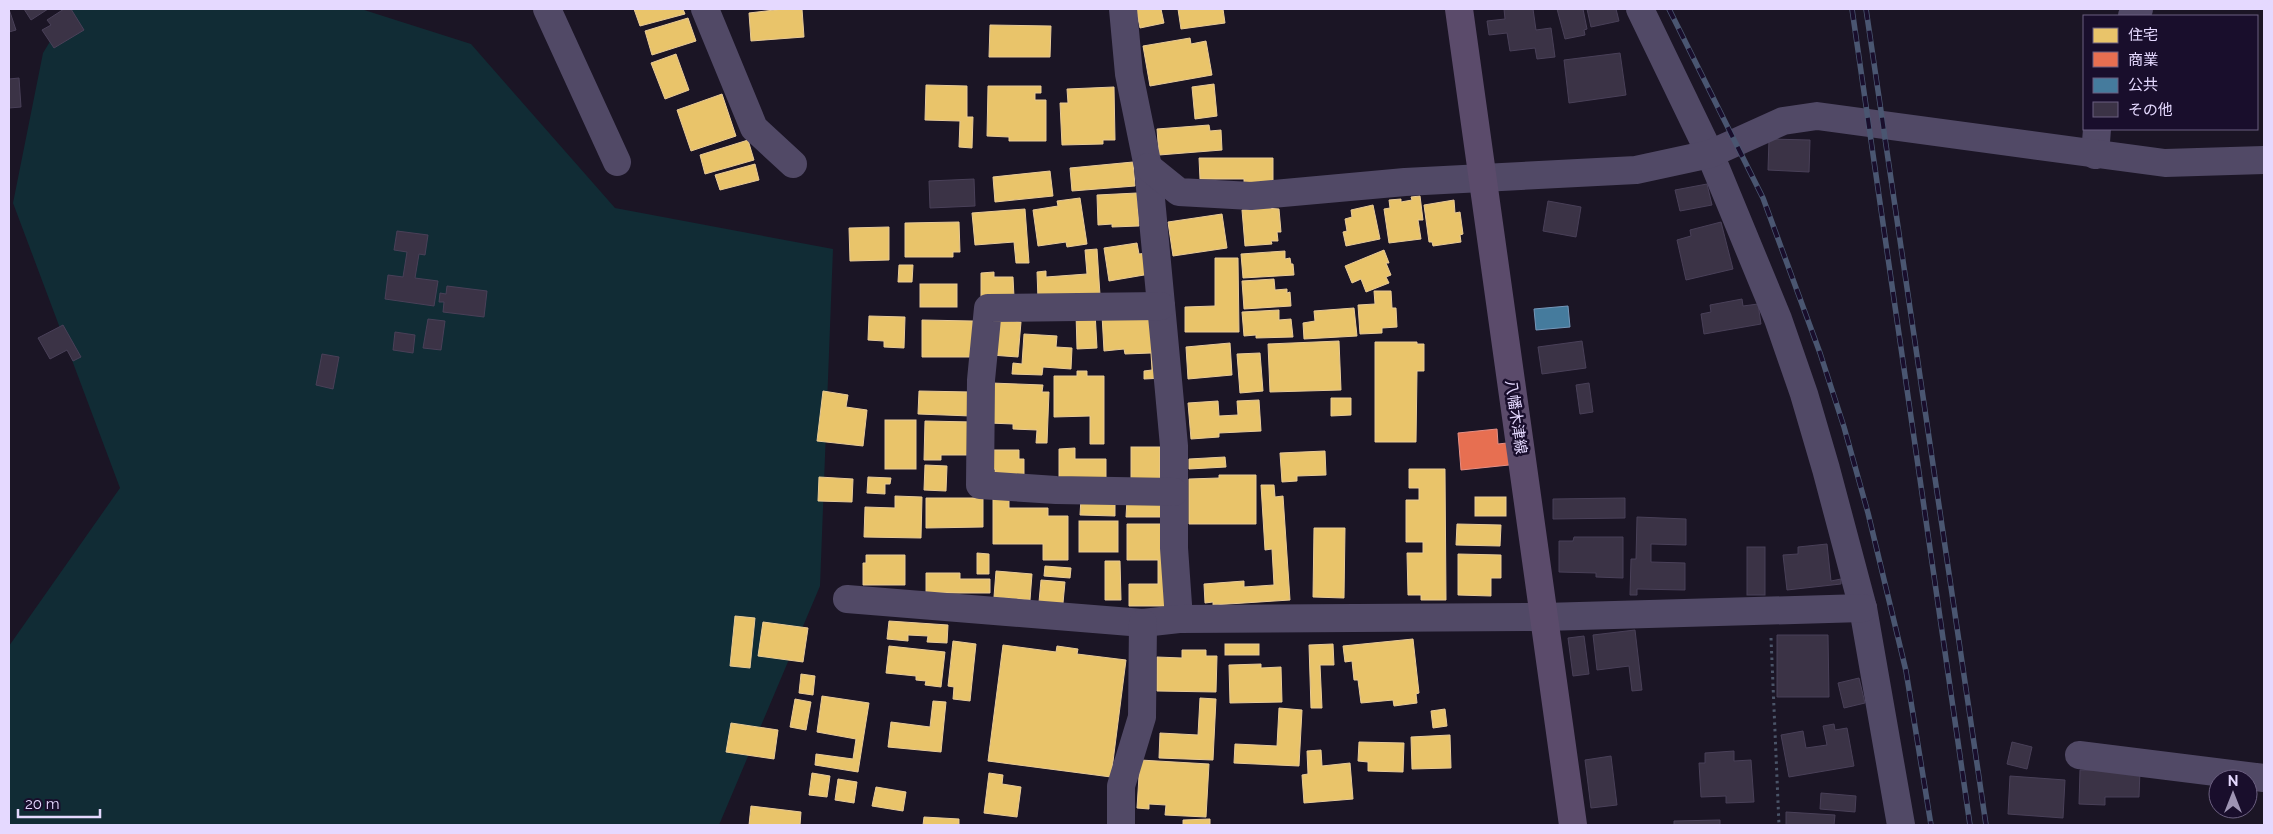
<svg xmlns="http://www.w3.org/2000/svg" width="2273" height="834" viewBox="0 0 2273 834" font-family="Raleway,'Noto Sans JP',sans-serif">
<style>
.green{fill:#112c35}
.homes{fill:#e9c46a;stroke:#e8ca97}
.shops{fill:#e76f51;stroke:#e68f85}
.public{fill:#457b9d;stroke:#7597ba}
.building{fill:#3b3346;stroke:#494058}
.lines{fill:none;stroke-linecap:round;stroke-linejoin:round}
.path{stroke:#4b5569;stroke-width:3;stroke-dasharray:2.5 4;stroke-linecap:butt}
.minor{stroke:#514966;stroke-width:28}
.major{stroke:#5b4b6b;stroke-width:28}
.rail-casing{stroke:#4a5671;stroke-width:5.5}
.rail{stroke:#190e2c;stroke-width:4;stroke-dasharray:11;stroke-linecap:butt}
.labels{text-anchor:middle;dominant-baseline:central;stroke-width:5;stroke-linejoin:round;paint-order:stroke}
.street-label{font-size:15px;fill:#e5d9ff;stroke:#190e2c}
</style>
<rect width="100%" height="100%" fill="#1b1525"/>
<path class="green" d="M70,9H361L471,44L615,208L833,249L820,586L719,825H9V646L120,488L13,203L43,53Z"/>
<g class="homes">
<path d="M634,9H683L685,14L640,26Z"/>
<path d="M783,9H802L804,37L751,41L749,13Z"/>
<path d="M1136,9H1161L1164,23L1140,28Z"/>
<path d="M1178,9H1223L1225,23L1181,29Z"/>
<path d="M688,18L696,41L652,55L645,31Z"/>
<path d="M990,25L1051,26L1050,57H989Z"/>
<path d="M1190,38L1191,44L1206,41L1212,75L1150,86L1143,46Z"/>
<path d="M676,54L689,90L665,99L651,63Z"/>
<path d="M1214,84L1217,116L1195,119L1192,87Z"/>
<path d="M926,85L967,86V117H973L972,148L959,147L960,121L925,120Z"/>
<path d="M988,86H1041V93H1035V100H1046V141H1009V137L987,136Z"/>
<path d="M1114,87L1115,140H1103V144L1062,145L1060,103H1068L1067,89Z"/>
<path d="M722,94L736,136L691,151L677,110Z"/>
<path d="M1209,125L1210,131L1221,130L1222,150L1159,155L1157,129Z"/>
<path d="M748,140L754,160L705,174L700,155Z"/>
<path d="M1199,158H1273V187H1244V179H1200Z"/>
<path d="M1133,162L1135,186L1072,191L1070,168Z"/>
<path d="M755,164L759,180L720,190L715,175Z"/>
<path d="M1050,171L1053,196L995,202L993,177Z"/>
<path d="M1137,193L1139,226L1112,227V224L1098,225L1097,195Z"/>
<path d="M1420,196L1423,220H1418L1421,239L1389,243L1384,209L1390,208L1389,200L1401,199V202L1412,200L1411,197Z"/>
<path d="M1080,198L1087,244L1067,247L1066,242L1038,246L1033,210L1058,206L1057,201Z"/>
<path d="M1454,200L1455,213L1460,212L1463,234L1460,235L1461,242L1433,246L1432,242H1429L1424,205Z"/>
<path d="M1373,205L1380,239L1346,246L1343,232L1347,231L1345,219L1352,217L1351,210Z"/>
<path d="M1265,208L1279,209L1281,232H1277L1278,241H1271L1272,244L1245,246L1242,210Z"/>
<path d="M1025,209L1029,263H1016L1014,242L975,245L972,213Z"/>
<path d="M1222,214L1227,248L1173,256L1168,222Z"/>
<path d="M959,222L960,252H953V257H905V223Z"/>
<path d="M889,227V260L850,261L849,228Z"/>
<path d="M1137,243L1139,254L1147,253L1150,274L1109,281L1104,248Z"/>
<path d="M1097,249L1100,295L1038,299L1037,272L1046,271V277L1087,274L1085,250Z"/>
<path d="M1384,250L1389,263H1386L1391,275L1386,277L1389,283L1366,292L1361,279L1352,283L1345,266Z"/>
<path d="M1285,251V259L1290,258L1291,264H1293L1294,275L1243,278L1241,254Z"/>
<path d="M1215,258H1238L1239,332H1185V307L1215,306Z"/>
<path d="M899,265H913L912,282H898Z"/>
<path d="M994,272V277H1013L1014,297L981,298V273Z"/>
<path d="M1274,279L1275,290L1287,289V293L1290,292L1291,306L1244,309L1242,281Z"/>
<rect x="920" y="284" width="37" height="23"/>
<path d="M1374,291H1391L1392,308H1396L1397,327L1382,328V333L1360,334L1358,305L1375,304Z"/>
<path d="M1354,308L1357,336L1304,339L1303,323L1315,321L1314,311Z"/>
<path d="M1279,310V320L1291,319L1293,337L1256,338V335L1244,336L1242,312Z"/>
<path d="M1095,312L1097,348L1077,349L1076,313Z"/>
<path d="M1160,312L1164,378L1144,379V371L1152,370L1151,353L1125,354L1124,349L1104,351L1102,315Z"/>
<path d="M869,316L905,317L904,348L884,347V341L868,340Z"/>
<path d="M994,319L1021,322L1018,357L991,355Z"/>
<path d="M922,320L973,321V357H922Z"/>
<path d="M1024,334L1057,336L1056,347L1072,348L1071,369L1043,367L1042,375L1012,374L1013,363L1022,364Z"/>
<path d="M1339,341L1341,390L1270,392L1268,344Z"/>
<path d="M1375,342H1417V344H1424V371H1417L1416,442H1375Z"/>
<path d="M1230,343L1232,375L1188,379L1186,347Z"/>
<path d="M1260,353L1263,391L1240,393L1237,354Z"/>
<path d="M1077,371H1087V376H1104V444H1090V416L1054,417V376H1077Z"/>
<path d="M991,383L1043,385L1042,392H1049L1047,443H1036L1037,430L1013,429V424L989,423Z"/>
<path d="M823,391L848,395L846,407L867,410L863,446L817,441Z"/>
<path d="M919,391L971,392V416L918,414Z"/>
<path d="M1331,398H1351V415L1331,416Z"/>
<path d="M1259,400L1261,431L1219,433V437L1191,439L1188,403L1218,401L1219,416L1238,415L1237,401Z"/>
<rect x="885" y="420" width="31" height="49"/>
<path d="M925,421L973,422L972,455H941V460H924Z"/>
<rect x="1131" y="447" width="29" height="37"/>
<path d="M1075,448V459H1106V481L1059,482V449Z"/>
<path d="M989,450H1019V459H1024V475H995V469L990,470Z"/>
<path d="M1325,451L1326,475L1297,476V481L1282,482L1280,453Z"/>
<path d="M1225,457L1226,467L1189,469V459Z"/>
<path d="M925,465L947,466L946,491L924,490Z"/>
<path d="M1409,469H1445L1446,600H1421V595H1408L1407,553H1423V542H1406V500H1419V488H1409Z"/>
<path d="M1219,475H1256V524H1189V479L1219,478Z"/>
<path d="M819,477L853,479L852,502L818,501Z"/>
<path d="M868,477L891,478L890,484H885V494L867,493Z"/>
<path d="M1261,485H1274L1275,497L1283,496L1290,600L1213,605V602L1205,603L1204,584L1244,581V587L1274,585L1272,549L1265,550Z"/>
<path d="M976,492H983V527L926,528V498H976Z"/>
<path d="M993,494H1009V508H1048V516H1068V560H1043V544H993Z"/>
<path d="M895,496L922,497L921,538L864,537L865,507L895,508Z"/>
<rect x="1475" y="497" width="31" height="19"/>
<path d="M1081,498L1115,499V516L1080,515Z"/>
<path d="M1127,500H1163V517H1126Z"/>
<rect x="1079" y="521" width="39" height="31"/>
<path d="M1127,524H1167V606H1129V584H1158V560H1127Z"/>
<path d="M1457,524L1501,525L1500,546L1456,545Z"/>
<path d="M1314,528H1345L1344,598L1313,597Z"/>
<path d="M977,553L989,554V574H977Z"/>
<path d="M1458,554L1501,555V578H1491V596L1458,595Z"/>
<path d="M866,555H905V585H863V563H866Z"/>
<path d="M1105,561H1120L1121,600H1105Z"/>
<path d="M1045,566L1071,568L1070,578L1044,576Z"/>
<path d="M996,571L1032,574L1030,600L994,597Z"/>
<path d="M926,573H960V579H990V593H926Z"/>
<path d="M1041,580L1065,582L1063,603L1039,602Z"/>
<path d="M735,616L755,618L750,668L730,666Z"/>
<path d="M889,621L948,625L947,643L927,642L928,636L908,635V641L887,639Z"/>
<path d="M763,622L808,628L803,662L758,656Z"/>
<path d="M1413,639L1419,693L1416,694L1417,703L1394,706L1393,700L1361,703L1358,680H1354L1352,661L1345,662L1343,646Z"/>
<path d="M953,641L976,644L970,701L953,699L954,687L948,686Z"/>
<rect x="1225" y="644" width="34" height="11"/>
<path d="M1333,644L1334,665H1320L1322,708H1311L1309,645Z"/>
<path d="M1003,645L1056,652L1057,646L1078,649L1077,654L1126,660L1111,777L988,761Z"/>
<path d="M889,646L945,652L941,687L925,685L926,681L916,680V676L886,673Z"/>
<path d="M1182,650H1206V656H1217L1216,692L1157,691V657L1182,658Z"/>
<path d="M1261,664V668L1281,667L1282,702L1230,703L1229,665Z"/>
<path d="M801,674L815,676L813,695L799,693Z"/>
<path d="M822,696L869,703L858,772L815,765L816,754L853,759L856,739L817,732Z"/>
<path d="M1200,698L1216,699L1213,760L1159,758L1160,733L1198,735Z"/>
<path d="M795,699L811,702L806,730L790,727Z"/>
<path d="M933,701L946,702L941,752L888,747L891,722L930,727Z"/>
<path d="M1279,708L1302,710L1299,766L1234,763L1235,744L1277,746Z"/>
<path d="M1445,709L1447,726L1433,728L1431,711Z"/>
<path d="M731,723L778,730L774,759L726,752Z"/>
<path d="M1450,735L1451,768L1412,769L1411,737Z"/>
<path d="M1359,742L1404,743L1403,772L1368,771V762L1358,761Z"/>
<path d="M1321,750L1322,766L1350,763L1353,799L1304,803L1302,775L1308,774L1307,751Z"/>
<path d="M1140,760L1209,764L1206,817L1165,815L1166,805L1149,804V809L1137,808Z"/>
<path d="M812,773L830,776L827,797L809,795Z"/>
<path d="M989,773L1003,775L1002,784L1021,787L1017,817L984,813Z"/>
<path d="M838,779L857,782L854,803L835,800Z"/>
<path d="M876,787L906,792L903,811L872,806Z"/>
<path d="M751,806L801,812L800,825H749Z"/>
<path d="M924,817L959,819V825H923Z"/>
<path d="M1210,819V825H1183V820Z"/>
</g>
<path class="shops" d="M1497,429L1498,444L1507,443L1509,465L1461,470L1458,433Z"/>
<path class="public" d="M1568,306L1570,327L1536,330L1534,309Z"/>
<g class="building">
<path d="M9,9L16,30L9,32Z"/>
<path d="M24,9H48L31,20Z"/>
<path d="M64,9H71L84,30L54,48L42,30L51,25L47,20Z"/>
<path d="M1504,9H1533L1536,30L1551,28L1555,57L1537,59L1535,48L1510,51L1507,33L1489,35L1487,21L1505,19Z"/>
<path d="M1557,9H1583L1587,29L1584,30L1585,35L1565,39Z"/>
<path d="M1587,9H1616L1619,21L1591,27Z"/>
<path d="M1620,53L1626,95L1569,103L1564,60Z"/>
<path d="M19,78L21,107L9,108V79Z"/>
<path d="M1769,139L1810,140L1809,172L1768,170Z"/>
<path d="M974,179L975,206L930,208L929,181Z"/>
<path d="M1707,184L1712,205L1680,211L1675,190Z"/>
<path d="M1548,201L1581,207L1576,237L1543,231Z"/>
<path d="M1721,222L1733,269L1686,280L1677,240L1691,236L1690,230Z"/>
<path d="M397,231L428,235L425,255L419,254L415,278L438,281L434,306L385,299L388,275L403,277L407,252L394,250Z"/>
<path d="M447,286L487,291L484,317L443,312L444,302H439L440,293L446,294Z"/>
<path d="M1742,299L1743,306L1758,304L1761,324L1704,334L1701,314L1711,312L1710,305Z"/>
<path d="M428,319L445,321L441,350L423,348Z"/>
<path d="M63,325L81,357L73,361L67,350L50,359L38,338Z"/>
<path d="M395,332L415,335L413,353L393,350Z"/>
<path d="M1582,341L1586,368L1542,374L1538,347Z"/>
<path d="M322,354L339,357L333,389L316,385Z"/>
<path d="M1589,383L1593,412L1580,414L1576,385Z"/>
<path d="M1625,498V518L1553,519V499Z"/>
<path d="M1637,517L1686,519V545L1651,544V562L1685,563V590L1637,589V595H1630L1631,559H1636Z"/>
<path d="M1574,537H1623V578L1596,577V573L1559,572V541H1573Z"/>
<path d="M1827,544L1831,581L1841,579V584L1787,590L1783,555L1798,554V547Z"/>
<rect x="1747" y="547" width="18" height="48"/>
<path d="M1635,630L1642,690L1632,691L1629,666L1597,670L1593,635Z"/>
<path d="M1777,635H1828L1829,697H1777Z"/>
<path d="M1584,636L1589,674L1573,676L1568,638Z"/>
<path d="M1859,678L1865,703L1844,708L1838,683Z"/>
<path d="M1834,724L1835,730L1847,728L1854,766L1789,777L1781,735L1803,731L1806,748L1827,745L1823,726Z"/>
<path d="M2012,742L2032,747L2027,769L2007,764Z"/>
<path d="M1734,751V761L1751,760L1754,802L1726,803V796L1701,797L1699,763H1705V753Z"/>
<path d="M1611,756L1617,805L1591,808L1585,760Z"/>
<path d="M2080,770H2140L2139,797H2105V805L2079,804Z"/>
<path d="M2010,776L2065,780L2063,818L2008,814Z"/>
<path d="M1821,793L1856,796L1855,812L1820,809Z"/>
<path d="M1786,812L1835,815L1834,825H1786Z"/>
<path d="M1720,820V825H1674V821Z"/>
</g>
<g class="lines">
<path class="path" d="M1771,638L1779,825"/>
<g class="minor">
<path d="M547,9L617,162"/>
<path d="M705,9L754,128L793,164"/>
<path d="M1123,9L1129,74L1148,167L1164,337L1174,446V548L1179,619"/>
<path d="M1640,9L1710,154L1778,319L1804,394L1826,469L1863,608L1901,825"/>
<path d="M2132,16L2139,9"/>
<path d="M2095,155L2097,129"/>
<path d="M1148,167L1179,192L1251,196L1405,182L1636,170L1710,154L1783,121L1817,116L2165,163L2264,160"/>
<path d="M1161,306L988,308L981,380L980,485L1056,490L1174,492"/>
<path d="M847,599L1143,623L1179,619L1544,617L1863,608"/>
<path d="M2079,755L2264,778"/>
<path d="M1121,825V786L1142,717L1143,623"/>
</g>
<path class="major" d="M1459,9L1573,825"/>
<defs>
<g id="rail">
<path d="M1669,9L1763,198L1820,353L1844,427L1868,513L1906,671L1931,825"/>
<path d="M1852,9L1970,825"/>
<path d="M1866,9L1986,825"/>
</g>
</defs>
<use href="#rail" class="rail-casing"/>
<use href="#rail" class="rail"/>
</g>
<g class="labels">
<g class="street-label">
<text transform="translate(1516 417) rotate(82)">八幡木津線</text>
</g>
</g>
<rect width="2273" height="834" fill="none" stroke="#e5d9ff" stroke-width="20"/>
<rect x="2083" y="15" width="175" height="115" fill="#190e2c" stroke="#6b5f80"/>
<rect x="2093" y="28" width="25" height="15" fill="#e9c46a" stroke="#6b5f80"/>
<text x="2128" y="40" font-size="15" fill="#e5d9ff">住宅</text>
<rect x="2093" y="52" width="25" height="15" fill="#e76f51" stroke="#6b5f80"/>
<text x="2128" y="65" font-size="15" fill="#e5d9ff">商業</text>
<rect x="2093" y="78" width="25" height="15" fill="#457b9d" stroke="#6b5f80"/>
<text x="2128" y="90" font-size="15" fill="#e5d9ff">公共</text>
<rect x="2093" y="102" width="25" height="15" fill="#3b3346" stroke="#6b5f80"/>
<text x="2128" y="115" font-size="15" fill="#e5d9ff">その他</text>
<g transform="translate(2233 794)"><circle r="24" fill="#190e2c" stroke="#6b5f80"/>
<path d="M0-4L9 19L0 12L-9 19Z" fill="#9e94b3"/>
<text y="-8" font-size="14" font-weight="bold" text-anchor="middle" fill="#e5d9ff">N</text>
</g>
<path d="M18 809v8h82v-8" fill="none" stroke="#e5d9ff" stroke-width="2.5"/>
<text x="25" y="809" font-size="15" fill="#e5d9ff" stroke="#190e2c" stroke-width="4" paint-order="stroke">20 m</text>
</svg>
